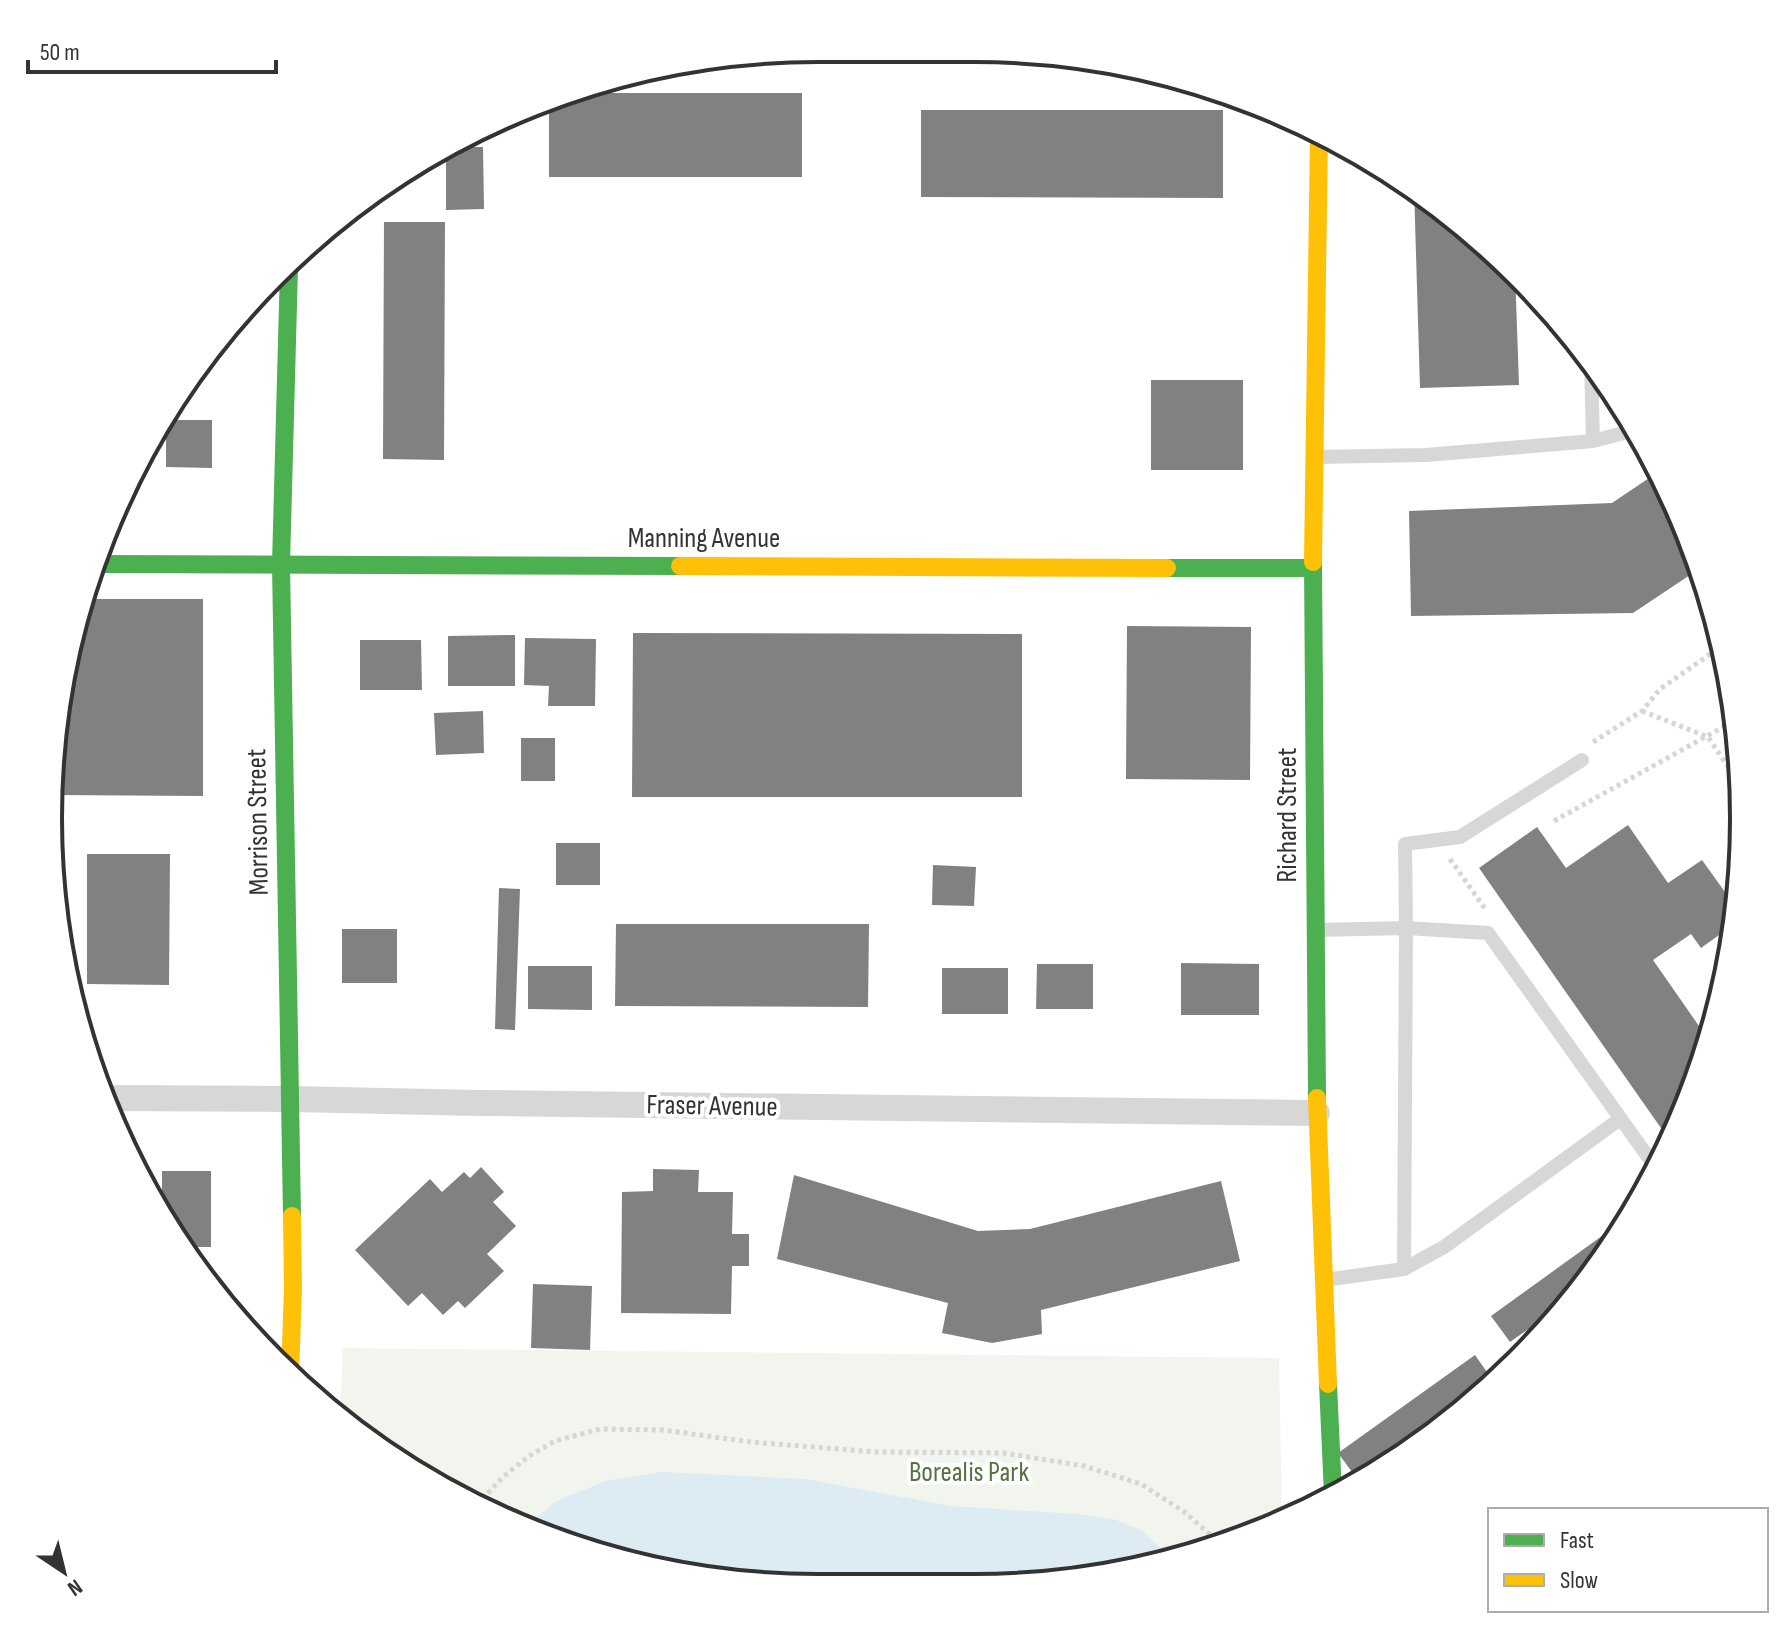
<svg xmlns="http://www.w3.org/2000/svg" width="1792" height="1636" viewBox="0 0 1792 1636" font-family="'Sofia Sans Condensed',sans-serif">
<style>
.green{fill:#f1f5ed}
.water{fill:#ddebf3}
.building{fill:#818181}
.lines{fill:none;stroke-linecap:round;stroke-linejoin:round}
.path{stroke:#d6d6d6;stroke-width:5;stroke-dasharray:4 4;stroke-linecap:butt}
.lane{stroke:#d7d7d7;stroke-width:14}
.street{stroke:#d7d7d7;stroke-width:26}
.fast{stroke:#4caf50;stroke-width:18}
.slow{stroke:#ffc107;stroke-width:18}
.labels{text-anchor:middle;dominant-baseline:central;stroke-width:8;stroke-linejoin:round;paint-order:stroke}
.street-label{font-size:28px;fill:#333;stroke:#fff}
.park-label{font-size:28px;fill:#56703f;stroke:#fff}
.rim{fill:none;stroke:#333;stroke-width:4}
</style>
<rect width="100%" height="100%" fill="#fff"/>
<path class="green" d="M343,1348L1279,1358L1282,1522L1269,1529L1125,1573L974,1588L718,1581L571,1547L433,1485L340,1418Z"/>
<path class="water" d="M662,1472L805,1479L951,1506L1077,1514L1116,1520L1143,1531L1160,1548L1168,1560L1125,1573L974,1588L718,1581L571,1547L525,1527L556,1501L606,1481Z"/>
<g class="building">
<path d="M580,93H802V177H549V103Z"/>
<path d="M921,110H1223V198L921,197Z"/>
<path d="M456,147H483L484,209L446,210V156Z"/>
<path d="M1414,187L1515,271L1519,385L1420,388Z"/>
<path d="M384,222H445L444,460L383,459Z"/>
<rect x="1151" y="380" width="92" height="90"/>
<path d="M166,420H212V468L166,467Z"/>
<path d="M1658,472L1685,523L1699,569L1633,613L1411,616L1409,511L1612,503Z"/>
<path d="M82,599H203V796L54,795V769L74,619Z"/>
<path d="M1127,626L1251,627L1250,780L1126,779Z"/>
<path d="M633,633L1022,634V797H632Z"/>
<path d="M515,635V686H448V636Z"/>
<path d="M525,638L596,639L595,706H548L549,686L524,685Z"/>
<path d="M360,640H421L422,690H360Z"/>
<path d="M483,711L484,753L436,755L434,713Z"/>
<rect x="521" y="738" width="34" height="43"/>
<path d="M1628,825L1668,883L1702,860L1735,906L1733,925L1701,948L1691,934L1653,960L1708,1039L1686,1112L1670,1141L1479,868L1537,827L1566,868Z"/>
<rect x="556" y="843" width="44" height="42"/>
<path d="M87,854H170L169,985L87,984Z"/>
<path d="M933,865L976,867L974,906L932,905Z"/>
<path d="M499,888L520,889L515,1030L495,1029Z"/>
<path d="M616,924H869L868,1007L615,1006Z"/>
<rect x="342" y="929" width="55" height="54"/>
<path d="M1181,963L1259,964V1015H1181Z"/>
<path d="M1037,964H1093V1009H1036Z"/>
<path d="M528,966H592V1010L528,1009Z"/>
<rect x="942" y="968" width="66" height="46"/>
<path d="M481,1167L504,1192L493,1202L516,1226L487,1254L504,1271L465,1308L458,1301L443,1315L422,1293L408,1306L355,1250L430,1179L442,1192L464,1172L470,1178Z"/>
<path d="M653,1169L699,1170L698,1192H733L732,1234H749V1266H732L731,1314L621,1313L622,1192L653,1191Z"/>
<path d="M162,1171H211V1247H182L162,1214Z"/>
<path d="M794,1175L978,1231L1030,1229L1221,1181L1240,1261L1041,1310L1042,1334L992,1343L942,1333L948,1303L777,1259Z"/>
<path d="M1624,1220L1626,1223L1614,1245L1571,1299L1510,1342L1491,1316Z"/>
<path d="M533,1284L592,1286L590,1350L531,1348Z"/>
<path d="M1475,1355L1494,1382L1358,1480L1338,1453Z"/>
</g>
<g class="lines">
<g class="path">
<path d="M1642,711L1708,737L1741,786"/>
<path d="M1593,742L1642,711L1660,689L1722,646"/>
<path d="M1554,821L1734,721"/>
<path d="M1450,859L1486,910"/>
<path d="M477,1505L503,1477L529,1456L555,1441L600,1429L663,1430L751,1442L876,1452L1004,1453L1084,1466L1141,1484L1183,1511L1221,1544"/>
</g>
<g class="lane">
<path d="M1591,362L1593,441"/>
<path d="M1315,457L1426,455L1593,441L1635,430"/>
<path d="M1317,930L1406,928L1488,933L1656,1168"/>
<path d="M1404,1269L1444,1247L1620,1119"/>
<path d="M1324,1280L1404,1269L1406,928L1405,844L1460,837L1582,760"/>
</g>
<path class="street" d="M107,1098L291,1099L480,1103L1317,1113"/>
<g class="fast">
<path d="M289,267L281,564L292,1216"/>
<path d="M1313,562L1317,1098"/>
<path d="M95,564L680,566"/>
<path d="M1167,568H1313"/>
<path d="M1328,1384L1333,1495"/>
</g>
<g class="slow">
<path d="M1313,562L1319,133"/>
<path d="M680,566L1167,568"/>
<path d="M1317,1098L1328,1384"/>
<path d="M290,1376L293,1288L292,1216"/>
</g>
</g>
<g class="labels">
<g class="street-label">
<text x="704" y="538">Manning Avenue</text>
<text transform="translate(1287 815) rotate(-90)">Richard Street</text>
<text transform="translate(258 822) rotate(-91)">Morrison Street</text>
<text transform="translate(712 1106) rotate(1)">Fraser Avenue</text>
</g>
<g class="park-label">
<text x="969" y="1472">Borealis Park</text>
</g>
</g>
<path d="M0 0H1792V1636H0ZM818 62H974A756 756 0 0 1 1730 818V818A756 756 0 0 1 974 1574H818A756 756 0 0 1 62 818V818A756 756 0 0 1 818 62Z" fill="#fff" fill-rule="evenodd"/>
<path class="rim" d="M818 62H974A756 756 0 0 1 1730 818V818A756 756 0 0 1 974 1574H818A756 756 0 0 1 62 818V818A756 756 0 0 1 818 62Z"/>
<rect x="1488" y="1508" width="280" height="104" fill="#ffffff" stroke="#adadad" stroke-width="2"/>
<rect x="1504" y="1534" width="40" height="12" fill="#4caf50" stroke="#adadad" stroke-width="2"/>
<text x="1560" y="1548" font-size="24" fill="#333333">Fast</text>
<rect x="1504" y="1574" width="40" height="12" fill="#ffc107" stroke="#adadad" stroke-width="2"/>
<text x="1560" y="1588" font-size="24" fill="#333333">Slow</text>
<g transform="translate(64 1572) rotate(145)" stroke="#ffffff" stroke-width="6" paint-order="stroke">
<path d="M0-6L14 30L0 20L-14 30Z" fill="#333333"/>
<text y="-12" font-size="22" font-weight="bold" text-anchor="middle" fill="#333333">N</text>
</g>
<path d="M28 60v12h248v-12" fill="none" stroke="#333333" stroke-width="4"/>
<text x="40" y="60" font-size="24" fill="#333333" stroke="#ffffff" stroke-width="6" paint-order="stroke">50 m</text>
</svg>
